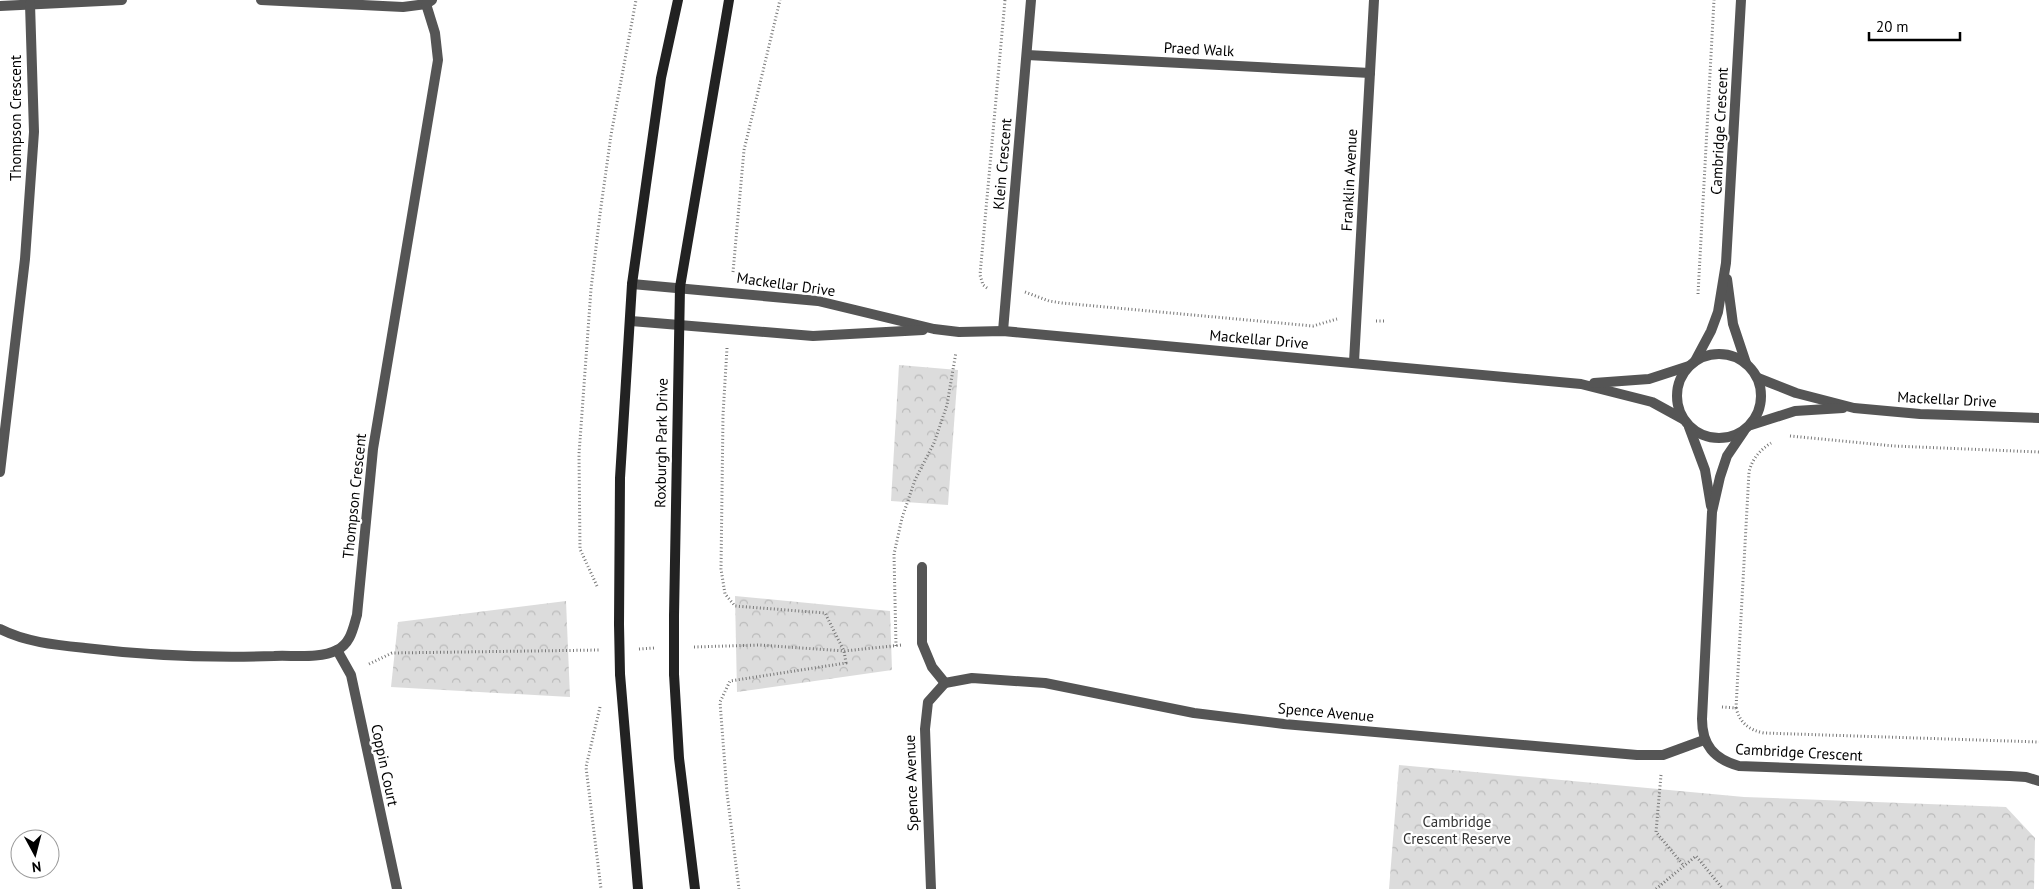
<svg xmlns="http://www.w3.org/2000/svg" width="2039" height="889" viewBox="0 0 2039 889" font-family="'PT Sans',sans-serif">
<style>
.park{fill:url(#park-crowns)}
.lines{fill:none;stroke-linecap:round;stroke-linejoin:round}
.path{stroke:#777;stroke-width:3;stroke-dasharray:1 2.5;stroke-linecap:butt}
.lane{stroke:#555;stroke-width:10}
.street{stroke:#555;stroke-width:10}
.secondary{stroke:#222;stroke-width:10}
.secondary-bridge{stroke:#222;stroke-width:10}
.labels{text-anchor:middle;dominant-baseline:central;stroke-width:4.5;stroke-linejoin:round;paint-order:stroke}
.street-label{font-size:15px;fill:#000;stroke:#fff}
.park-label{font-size:15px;fill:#333;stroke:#fff}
</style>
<defs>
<pattern id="park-crowns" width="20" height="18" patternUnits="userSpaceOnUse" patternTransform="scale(1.25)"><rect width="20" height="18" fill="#dcdcdc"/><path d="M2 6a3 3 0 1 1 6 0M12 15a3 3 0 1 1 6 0" fill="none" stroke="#bbb"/></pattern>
</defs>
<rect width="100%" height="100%" fill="#fff"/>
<g class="park">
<path d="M899,365L958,370L948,505L891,501Z"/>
<path d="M735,596L890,611L892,670L737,692Z"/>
<path d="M566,601L570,697L391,687L398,622Z"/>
<path d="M1399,765L1744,797L2006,807L2035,838L2034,889H1389Z"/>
</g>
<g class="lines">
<g class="path">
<path d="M733,272L744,150L780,0"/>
<path d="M987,288L983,285L980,275L1005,0"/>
<path d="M1025,292L1049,301L1062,303L1313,326L1337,319"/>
<path d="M1698,294L1714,0"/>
<path d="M1376,321H1386"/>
<path d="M727,348L723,415L721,569L725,594L735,606L825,613L844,651L846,663L730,681L720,702L727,793L739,889"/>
<path d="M1790,436L1894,446L2039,452"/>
<path d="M597,586L580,549L579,454L591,289L600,214L611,135L636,0"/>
<path d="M896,646L894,554L902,518L915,480L934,443L947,405L956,352"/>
<path d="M694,647L759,645L844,651L902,645"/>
<path d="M639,649L655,648"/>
<path d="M369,664L392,653L600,650"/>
<path d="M600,707L586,767L601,889"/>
<path d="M1722,707L1736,708C1740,723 1749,730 1764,733L2039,742"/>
<path d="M1736,708L1749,472C1752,459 1760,450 1771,443"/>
<path d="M1661,775L1656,832L1684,866"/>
<path d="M1656,889L1696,856L1723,889"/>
</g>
<g class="lane">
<path d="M1027,55L1370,73"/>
<path d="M337,650L351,675L397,889"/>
</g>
<g class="street">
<path d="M261,0L403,7L426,4L432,0"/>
<path d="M0,6L122,0"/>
<path d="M1727,279L1733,324L1746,363"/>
<path d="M632,284L818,301L934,329L959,332L1003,331L1581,384L1652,402L1683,419"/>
<path d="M631,321L813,336L923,330"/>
<path d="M1003,331L1031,0"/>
<circle cx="1719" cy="396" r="42"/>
<path d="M1695,361L1711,331L1718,312L1726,263L1741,0"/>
<path d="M1354,362L1374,0"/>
<path d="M1758,378L1796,393L1854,408L1920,414L2039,418"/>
<path d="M1594,383L1649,379L1689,366"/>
<path d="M1751,425L1795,411L1843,408"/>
<path d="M1689,427L1705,470L1711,506"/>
<path d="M1744,431L1727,456L1720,477L1712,512L1702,719C1702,745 1714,759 1739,766L2010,776L2026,777L2039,781"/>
<path d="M0,472L25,259L34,132L30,4"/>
<path d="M922,567V643L932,667L945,683"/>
<path d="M0,629C25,642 56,645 85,648C150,656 208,658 274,656C293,655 320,659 337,650C351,643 353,628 357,615L373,449L438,60L435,33L426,4"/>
<path d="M931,889L925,729L928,702L945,683L972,678L1045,683L1194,713L1284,724L1637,755H1663L1704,740"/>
</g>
<g class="secondary">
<path d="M674,616L680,287L729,0"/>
<path d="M619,624L620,478L632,284L661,78L678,0"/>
<path d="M620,674L638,889"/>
<path d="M674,674L679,758L695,889"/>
</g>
<g class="secondary-bridge">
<path d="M619,624L620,674"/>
<path d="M674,674V616"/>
</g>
</g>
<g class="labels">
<g class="street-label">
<text transform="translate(1199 49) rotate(3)">Praed Walk</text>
<text transform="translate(15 118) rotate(-90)">Thompson Crescent</text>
<text transform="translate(1719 131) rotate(-87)">Cambridge Crescent</text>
<text transform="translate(1002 164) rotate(-85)">Klein Crescent</text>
<text transform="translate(1349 180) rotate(-87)">Franklin Avenue</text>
<text transform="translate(786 284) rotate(8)">Mackellar Drive</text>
<text transform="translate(1259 339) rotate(5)">Mackellar Drive</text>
<text transform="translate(1947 399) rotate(3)">Mackellar Drive</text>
<text transform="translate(661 443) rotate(-89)">Roxburgh Park Drive</text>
<text transform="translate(354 496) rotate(-84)">Thompson Crescent</text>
<text transform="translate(1326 712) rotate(5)">Spence Avenue</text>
<text transform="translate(1799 752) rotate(3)">Cambridge Crescent</text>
<text transform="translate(385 765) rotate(78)">Coppin Court</text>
<text transform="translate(911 783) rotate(-92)">Spence Avenue</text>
</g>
<g class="park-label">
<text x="1457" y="821">Cambridge<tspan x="1457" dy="17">Crescent Reserve</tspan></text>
</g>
</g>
<g transform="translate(35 854) rotate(173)"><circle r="24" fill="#ffffff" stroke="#999999"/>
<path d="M0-4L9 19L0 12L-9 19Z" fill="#000000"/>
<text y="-8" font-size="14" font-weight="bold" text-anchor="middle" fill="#000000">N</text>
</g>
<path d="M1869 32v8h91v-8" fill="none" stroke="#000000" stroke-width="2.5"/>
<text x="1876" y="32" font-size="15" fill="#000000" stroke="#ffffff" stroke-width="4" paint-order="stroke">20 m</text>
</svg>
